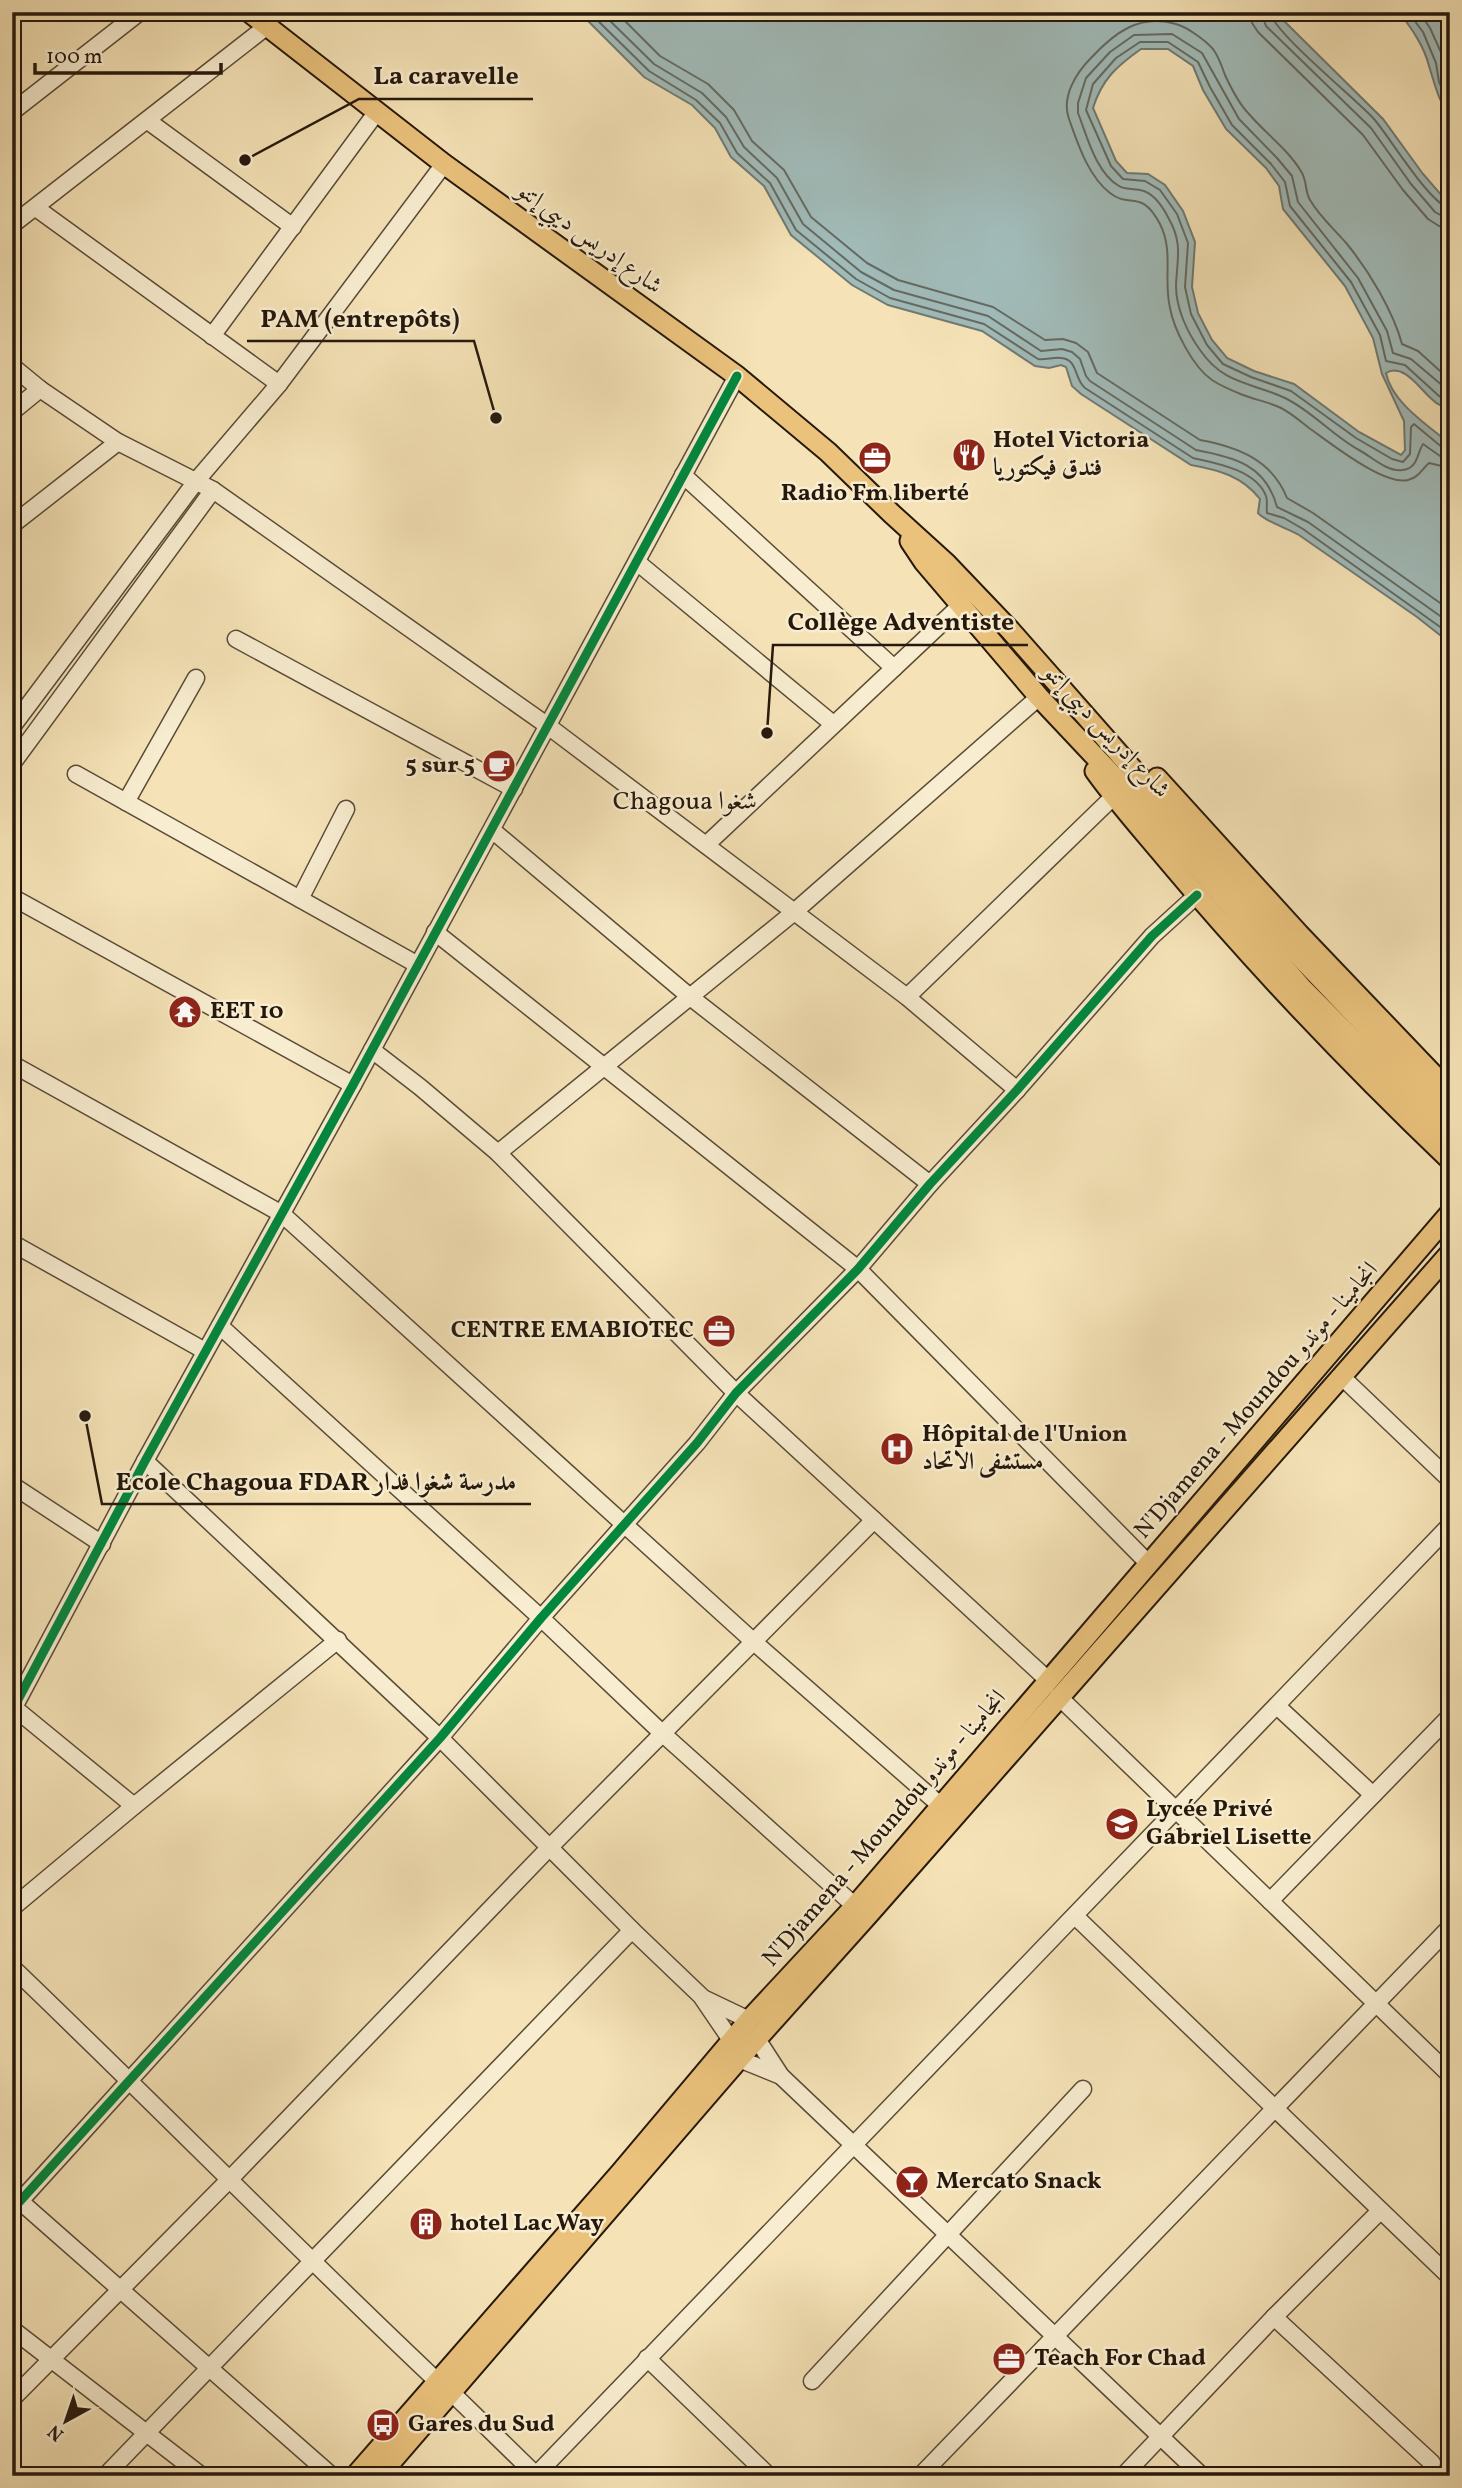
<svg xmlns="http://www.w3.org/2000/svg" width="1462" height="2488" viewBox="0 0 1462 2488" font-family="Vollkorn,Amiri,serif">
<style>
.water{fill:#a1bbb9;stroke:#707a74;stroke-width:2;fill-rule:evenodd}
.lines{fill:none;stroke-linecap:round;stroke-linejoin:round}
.shore{stroke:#646a62;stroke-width:2}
.minor-casing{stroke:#5a4b37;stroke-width:19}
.major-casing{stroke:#26180c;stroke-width:23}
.minor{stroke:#f8edd0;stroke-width:16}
.major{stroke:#eac27c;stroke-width:19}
.cycleway-casing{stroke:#f8edd0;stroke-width:13}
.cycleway{stroke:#00873e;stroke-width:9}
.labels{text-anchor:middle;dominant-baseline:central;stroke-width:5;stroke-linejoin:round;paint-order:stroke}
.street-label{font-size:24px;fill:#26180c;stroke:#f8edd0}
.poi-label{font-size:24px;font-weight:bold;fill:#26180c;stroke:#f8edd0;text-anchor:start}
.neighbourhood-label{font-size:26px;fill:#26180c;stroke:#f8edd0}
.leader{fill:none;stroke:#26180c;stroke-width:2.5}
.callout-dot{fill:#26180c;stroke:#f8edd0;stroke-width:2.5}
.callout-label{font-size:26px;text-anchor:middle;font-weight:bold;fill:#26180c;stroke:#f8edd0;stroke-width:5;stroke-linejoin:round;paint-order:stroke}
</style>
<rect width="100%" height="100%" fill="#f5e3b7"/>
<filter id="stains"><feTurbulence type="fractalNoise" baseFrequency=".00286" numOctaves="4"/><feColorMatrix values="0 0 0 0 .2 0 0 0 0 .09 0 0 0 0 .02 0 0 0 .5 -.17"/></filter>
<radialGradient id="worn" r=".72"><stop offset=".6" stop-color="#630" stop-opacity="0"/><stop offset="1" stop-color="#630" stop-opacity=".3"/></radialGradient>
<g class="water">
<path d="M579,12H1275L1383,119L1423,174L1450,205V410C1445,407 1438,405 1434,401C1421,391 1404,362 1386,373C1392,403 1428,425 1450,444V643L1417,617L1299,535C1287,528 1266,522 1258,513L1260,499C1242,476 1219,470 1191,465L1081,394L1072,386L1066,367L1061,365L1049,368L1035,366L982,331L888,305L852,285L791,235L764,186L731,157L715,128L692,105L644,77ZM1141,49H1168L1193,66L1203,90L1226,129L1266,168L1279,186L1283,209L1345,286L1373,338L1382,374L1404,421L1405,450L1401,455L1359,432L1294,384L1254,371L1227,358L1212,340L1198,313L1192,287L1195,242L1183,211L1165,185L1148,174L1127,173L1116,161L1093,108C1102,79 1117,66 1141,49Z"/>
<path d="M1399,12H1450V118C1439,102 1435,85 1429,66C1424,46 1412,29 1399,12Z"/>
</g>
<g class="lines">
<g class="shore">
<path d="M589,12L649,71L696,100L720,123L737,153L770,183L796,230L856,279L890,298L984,324L1038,359C1046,360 1053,357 1061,358C1078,359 1074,379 1085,388L1193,458C1216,463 1256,470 1266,496C1268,501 1266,508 1267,513L1284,518L1303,529L1450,634"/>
<path d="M601,12L654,64L702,93L726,117L744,147L777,178L803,224L861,272L894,290L988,316L1041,351L1062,349L1072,352L1080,359L1086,376L1090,381L1196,450C1234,457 1266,465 1277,507L1308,522L1450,623"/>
<path d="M616,12L660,56L708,84L734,110L752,141L784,170L811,217L867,263L898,280L993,307L1045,340L1063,339L1076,343L1088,352L1097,373L1200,440C1238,447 1272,460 1287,498L1313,513L1450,610"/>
<path d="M1251,12L1252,23L1258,32L1363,135L1403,190L1428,219L1439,226L1450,228"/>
<path d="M1261,12L1266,26L1371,128L1411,184L1435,212L1442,216L1450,217"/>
<path d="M1270,12C1272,31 1357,100 1374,119C1389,136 1431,206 1450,208"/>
<path d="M1408,12L1423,32L1436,63L1439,82L1450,105"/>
<path d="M1419,12L1430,28L1444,59L1450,84"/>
<path d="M1450,380L1418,351L1402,344C1393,311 1369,271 1347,244C1335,230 1320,217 1310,200C1305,192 1307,182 1302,173C1289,150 1266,134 1249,114C1239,104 1231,88 1225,75C1222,67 1219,57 1213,49C1205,40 1187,27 1176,24C1140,13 1114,33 1091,58C1076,73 1061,97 1069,119C1078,144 1088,176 1110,193C1130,209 1141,188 1160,224C1174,252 1163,278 1170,308C1174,330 1193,367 1212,380C1221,386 1233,391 1243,395C1256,400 1269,402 1281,408C1291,413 1300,421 1309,428C1329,442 1384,486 1408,480C1418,478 1422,469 1429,463L1450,468"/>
<path d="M1450,392L1411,359L1393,353L1387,331L1358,278L1298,202L1292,176L1277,158L1239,119L1202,53L1172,34L1134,35L1110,52L1086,78L1078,103V113C1087,136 1096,173 1119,186C1125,190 1133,188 1140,190C1153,192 1163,207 1169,219C1183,244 1177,259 1176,286C1176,308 1187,332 1200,350C1224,385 1251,382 1285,398C1312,411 1333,436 1359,450C1372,457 1387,472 1402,470C1418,469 1417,453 1423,444L1440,456L1450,458"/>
<path d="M1450,402L1439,396L1405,365L1386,361L1380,335L1351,282L1290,206L1285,182L1271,164L1232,125L1210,87L1198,62L1168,42H1140L1116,58L1093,84L1086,110L1111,166L1123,179L1145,181L1160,190L1177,214L1188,243L1185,287L1191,314L1207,345L1223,364L1251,377L1291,391L1356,438L1392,459L1403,462L1410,454L1411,427L1414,424L1443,448L1450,449"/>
</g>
<defs>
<g id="minor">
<path d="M12,112L140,12"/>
<path d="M148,121L293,227"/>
<path d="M36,208L279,384"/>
<path d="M12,225L266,27"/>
<path d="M212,336L376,113"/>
<path d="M12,366L40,389L118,442L213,490L548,726L907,997L1017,1090"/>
<path d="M12,412L40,389"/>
<path d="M683,475L894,668"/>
<path d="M12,525L118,442"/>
<path d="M637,562L833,724"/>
<path d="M236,639L514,789"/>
<path d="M12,727L197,480L279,384L444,164"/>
<path d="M12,764L213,490"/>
<path d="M76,774L418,965"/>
<path d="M126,802L196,678"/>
<path d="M492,830L689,996L930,1184"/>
<path d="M706,845L961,605"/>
<path d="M12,897L353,1085"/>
<path d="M300,899L346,809"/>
<path d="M435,932L858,1269L1149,1564"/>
<path d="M907,997L1113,797"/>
<path d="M372,1050L420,1087L498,1153L736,1393L1048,1680"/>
<path d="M12,1064L282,1214L754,1642L941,1806"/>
<path d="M498,1153L793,913L1039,697"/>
<path d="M12,1243L205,1351"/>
<path d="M220,1326L541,1618L663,1734L855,1906"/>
<path d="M1342,1377L1450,1480"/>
<path d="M145,1461L440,1738L632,1930L701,1996L731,2040"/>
<path d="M12,1485L102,1544"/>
<path d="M1058,1696L1450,2075"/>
<path d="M12,1706L134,1806"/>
<path d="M1277,1706L1373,1795"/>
<path d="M12,1711L145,1461L353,1085L737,376"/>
<path d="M1270,1901L1450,1716"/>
<path d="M12,1908L134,1806L338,1640"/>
<path d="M1075,1916L1450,2277"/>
<path d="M12,1967C155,2104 293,2245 437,2381"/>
<path d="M703,1998L749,2020"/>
<path d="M757,2039L781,2076L1202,2476"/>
<path d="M739,2059L781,2076"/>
<path d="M13,2195L332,2476"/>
<path d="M12,2210L440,1738L541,1618L697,1443L736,1393L858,1269L930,1184L1017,1090L1152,936L1197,895"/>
<path d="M1274,2317L1432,2463"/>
<path d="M12,2329L202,2476"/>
<path d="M647,2358L769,2476"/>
<path d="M812,2381L1083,2089"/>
<path d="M450,2391L537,2476"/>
<path d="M12,2399L228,2181L549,1848L874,1520"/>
<path d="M536,2475L1450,1525"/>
<path d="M105,2476L632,1930"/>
<path d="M920,2476L1450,1927"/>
<path d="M1123,2476L1274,2317L1380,2211"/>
</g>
<g id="major">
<path d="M249,12L444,164L737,376L828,452L892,514L946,563L1010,630L1277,933L1450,1114"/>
<path d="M910,541L924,562L1039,697L1182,849L1302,988L1450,1137"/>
<path d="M1095,771C1118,803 1144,832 1169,862C1257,967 1351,1065 1450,1160"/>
<path d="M1157,778L1299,934L1450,1092"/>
<path d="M355,2476L620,2173L749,2020L855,1906L1450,1213"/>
<path d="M379,2476L739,2059L869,1914L1450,1253"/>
</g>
</defs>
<use href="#minor" class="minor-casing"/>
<use href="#major" class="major-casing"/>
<use href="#minor" class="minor"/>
<use href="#major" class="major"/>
<defs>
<g id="cycleway">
<path d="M12,1711L145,1461L353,1085L737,376"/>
<path d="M12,2210L440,1738L541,1618L697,1443L736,1393L858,1269L930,1184L1017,1090L1152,936L1197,895"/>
</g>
</defs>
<use href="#cycleway" class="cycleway-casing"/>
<use href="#cycleway" class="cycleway"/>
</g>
<defs>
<symbol id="restaurant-disc" viewBox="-11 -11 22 22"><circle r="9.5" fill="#8f2418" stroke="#f8edd0"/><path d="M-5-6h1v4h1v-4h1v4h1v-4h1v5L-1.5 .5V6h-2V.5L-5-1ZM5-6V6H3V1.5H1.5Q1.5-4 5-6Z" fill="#fff"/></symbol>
<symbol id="office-disc" viewBox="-11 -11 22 22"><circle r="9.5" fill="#8f2418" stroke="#f8edd0"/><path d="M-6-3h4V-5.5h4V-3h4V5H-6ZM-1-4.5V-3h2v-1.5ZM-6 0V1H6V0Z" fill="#fff"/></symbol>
<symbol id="cafe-disc" viewBox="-11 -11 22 22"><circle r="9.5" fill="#8f2418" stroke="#f8edd0"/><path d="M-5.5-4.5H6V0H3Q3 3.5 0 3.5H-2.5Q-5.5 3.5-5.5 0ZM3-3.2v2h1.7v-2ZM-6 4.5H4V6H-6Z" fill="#fff"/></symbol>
<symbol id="temple-disc" viewBox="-11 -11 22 22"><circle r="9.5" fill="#8f2418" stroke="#f8edd0"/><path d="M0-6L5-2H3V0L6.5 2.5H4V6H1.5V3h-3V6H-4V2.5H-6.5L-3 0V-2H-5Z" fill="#fff"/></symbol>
<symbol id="hospital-disc" viewBox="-11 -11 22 22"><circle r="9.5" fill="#8f2418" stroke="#f8edd0"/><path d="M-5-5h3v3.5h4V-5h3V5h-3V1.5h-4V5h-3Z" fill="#fff"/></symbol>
<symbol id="school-disc" viewBox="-11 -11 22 22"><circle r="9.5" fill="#8f2418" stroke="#f8edd0"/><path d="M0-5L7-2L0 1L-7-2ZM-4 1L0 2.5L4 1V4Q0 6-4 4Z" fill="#fff"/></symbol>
<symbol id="bar-disc" viewBox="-11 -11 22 22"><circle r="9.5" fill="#8f2418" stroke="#f8edd0"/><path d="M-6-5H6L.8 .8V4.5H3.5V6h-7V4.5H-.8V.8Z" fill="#fff"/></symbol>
<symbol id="building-disc" viewBox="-11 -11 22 22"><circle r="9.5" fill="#8f2418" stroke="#f8edd0"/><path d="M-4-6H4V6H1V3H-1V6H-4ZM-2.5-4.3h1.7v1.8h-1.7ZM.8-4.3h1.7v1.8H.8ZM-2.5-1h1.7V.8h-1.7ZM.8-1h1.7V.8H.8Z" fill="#fff"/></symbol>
<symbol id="bus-disc" viewBox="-11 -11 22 22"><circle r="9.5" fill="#8f2418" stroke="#f8edd0"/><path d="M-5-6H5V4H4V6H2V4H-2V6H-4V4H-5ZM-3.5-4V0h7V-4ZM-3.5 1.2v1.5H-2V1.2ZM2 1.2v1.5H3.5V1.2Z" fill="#fff"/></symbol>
</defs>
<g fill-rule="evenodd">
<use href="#restaurant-disc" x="950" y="436" width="38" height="38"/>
<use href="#office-disc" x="856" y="439" width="38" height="38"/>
<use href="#cafe-disc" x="480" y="747" width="38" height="38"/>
<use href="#temple-disc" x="166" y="993" width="38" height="38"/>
<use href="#office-disc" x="700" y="1312" width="38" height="38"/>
<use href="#hospital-disc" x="878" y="1430" width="38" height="38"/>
<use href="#school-disc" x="1103" y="1805" width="38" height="38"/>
<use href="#bar-disc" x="893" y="2163" width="38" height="38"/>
<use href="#building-disc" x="407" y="2205" width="38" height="38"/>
<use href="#office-disc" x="990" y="2340" width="38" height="38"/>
<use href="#bus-disc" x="364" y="2406" width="38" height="38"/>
</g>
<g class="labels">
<g class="street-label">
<text transform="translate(589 239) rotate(36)">شارع إدريس ديبي إتنو</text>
<text transform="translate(1106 732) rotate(47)">شارع إدريس ديبي إتنو</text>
<text transform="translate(1257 1401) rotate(-49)">N'Djamena - Moundou انجامينا - موندو</text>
<text transform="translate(885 1829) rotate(-49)">N'Djamena - Moundou انجامينا - موندو</text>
</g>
<g class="poi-label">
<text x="993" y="441">Hotel Victoria<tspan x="993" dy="28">فندق فيكتوريا</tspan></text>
<text x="875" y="494" text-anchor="middle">Radio Fm liberté</text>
<text x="475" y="766" text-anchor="end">5 sur 5</text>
<text x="210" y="1012">EET 10</text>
<text x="694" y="1331" text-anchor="end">CENTRE EMABIOTEC</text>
<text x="922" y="1435">Hôpital de l'Union<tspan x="922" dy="28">مستشفى الاتحاد</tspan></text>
<text x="1146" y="1810">Lycée Privé<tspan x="1146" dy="28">Gabriel Lisette</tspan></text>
<text x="936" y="2182">Mercato Snack</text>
<text x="450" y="2224">hotel Lac Way</text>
<text x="1034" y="2359">Teach For Chad</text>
<text x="408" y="2425">Gares du Sud</text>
</g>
<g class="neighbourhood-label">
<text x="685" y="802">Chagoua شغوا</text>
</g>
</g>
<path class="leader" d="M245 160L359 99H533M496 418L474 341H247M767 733L773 645H1028M85 1416L102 1504H531"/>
<g class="callout-dot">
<circle cx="245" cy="160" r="7"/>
<circle cx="496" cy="418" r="7"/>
<circle cx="767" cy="733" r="7"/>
<circle cx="85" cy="1416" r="7"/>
</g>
<g class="callout-label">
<text x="446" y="84">La caravelle</text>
<text x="360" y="327">PAM (entrepôts)</text>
<text x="901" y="630">Collège Adventiste</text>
<text x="316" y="1490">Ecole Chagoua FDAR مدرسة شغوا فدار</text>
</g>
<rect width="1462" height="2488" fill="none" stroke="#f5e3b7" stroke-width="42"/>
<rect x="14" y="14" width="1434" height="2460" fill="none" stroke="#26180c" stroke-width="3.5"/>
<rect x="21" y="21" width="1420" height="2446" fill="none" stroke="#26180c" stroke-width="2"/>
<g transform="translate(66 2421) rotate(220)" stroke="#f8edd0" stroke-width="5" paint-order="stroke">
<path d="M0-5L12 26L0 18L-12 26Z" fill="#26180c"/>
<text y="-10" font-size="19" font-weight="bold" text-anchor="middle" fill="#26180c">N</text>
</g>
<path d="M35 63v10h186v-10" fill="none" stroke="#26180c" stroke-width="3.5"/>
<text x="46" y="63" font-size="21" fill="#26180c" stroke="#f8edd0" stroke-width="5" paint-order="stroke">100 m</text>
<rect width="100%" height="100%" filter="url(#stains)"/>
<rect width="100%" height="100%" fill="url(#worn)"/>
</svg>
